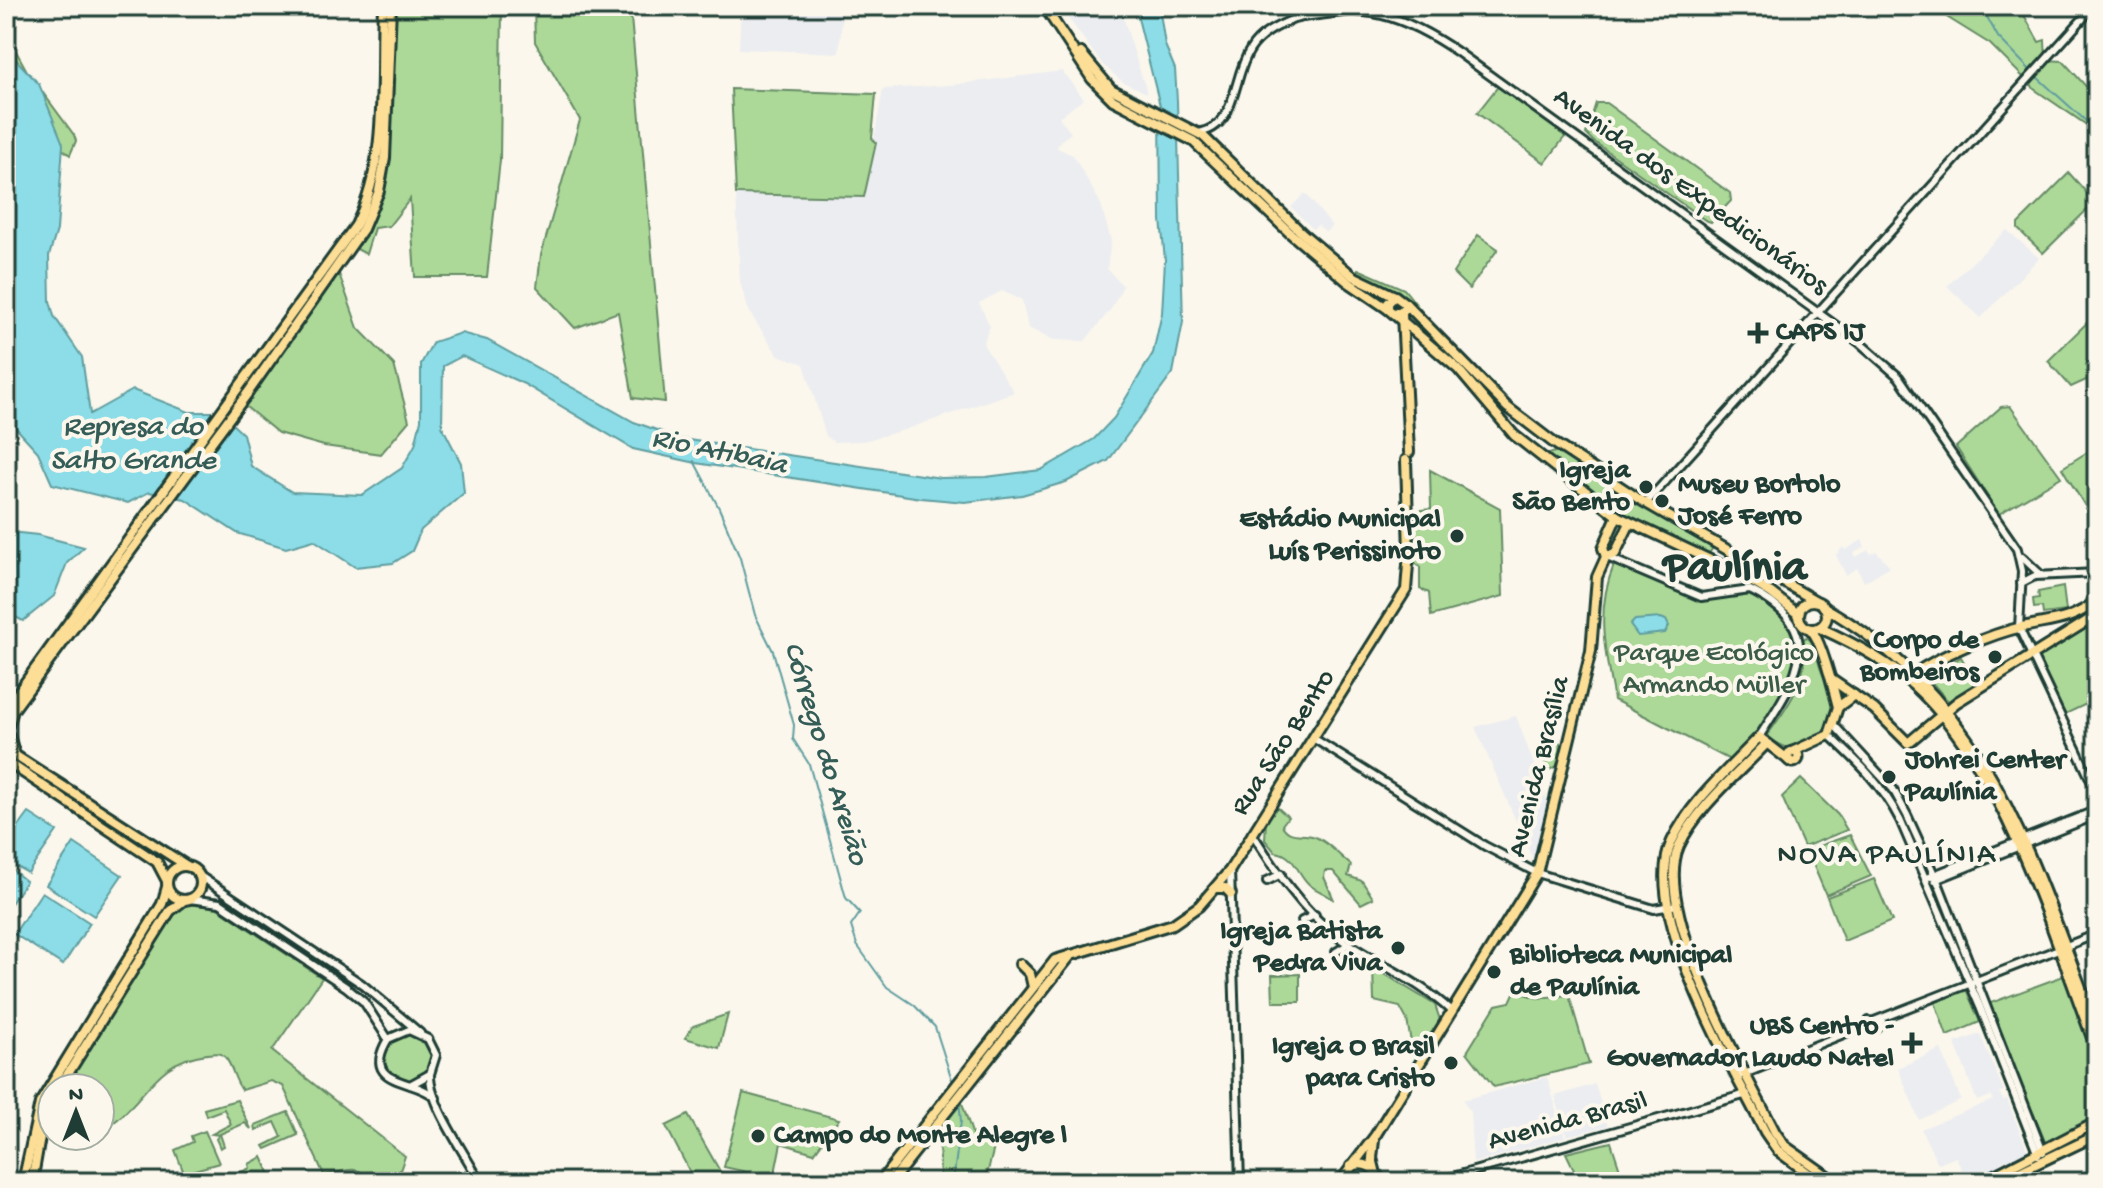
<svg xmlns="http://www.w3.org/2000/svg" width="2103" height="1188" viewBox="0 0 2103 1188" font-family="'Gochi Hand',sans-serif">
<style>
.built{fill:#ecedf1}
.green{fill:#acd998;stroke:#668b66;stroke-width:2}
.water{fill:#8cdde7;stroke:#609d9f;stroke-width:2}
.lines{fill:none;stroke-linecap:round;stroke-linejoin:round}
.stream{stroke:#609d9f;stroke-width:2}
.minor-casing{stroke:#1f3d34;stroke-width:12}
.major-casing{stroke:#1f3d34;stroke-width:14}
.minor{stroke:#fbf7ec;stroke-width:6}
.major{stroke:#fdde96;stroke-width:8}
.poi-dot{fill:#1f3d34;stroke:#fbf7ec;stroke-width:3}
.labels{text-anchor:middle;dominant-baseline:central;stroke-width:8;stroke-linejoin:round;paint-order:stroke}
.street-label{font-size:28px;fill:#1f3d34;stroke:#fbf7ec}
.poi-label{font-size:28px;font-weight:bold;fill:#1f3d34;stroke:#fbf7ec;text-anchor:end}
.park-label{font-size:28px;fill:#3b5c48;stroke:#fbf7ec}
.water-label{font-size:30px;font-style:italic;fill:#355d58;stroke:#fbf7ec}
.neighbourhood-label{font-size:30px;letter-spacing:2px;fill:#1f3d34;stroke:#fbf7ec}
.town-label{font-size:44px;font-weight:bold;fill:#1f3d34;stroke:#fbf7ec}
</style>
<rect width="100%" height="100%" fill="#fbf7ec"/>
<filter id="ink" filterUnits="userSpaceOnUse"><feTurbulence type="fractalNoise" baseFrequency=".0125" numOctaves="2"/><feDisplacementMap in="SourceGraphic" scale="16" xChannelSelector="R" yChannelSelector="G"/><feConvolveMatrix kernelMatrix="1 2 1 2 8 2 1 2 1" color-interpolation-filters="sRGB"/></filter>
<g filter="url(#ink)">
<g class="built">
<path d="M741,6H843L839,53L739,49Z"/>
<path d="M1059,6H1125L1124,20L1147,93L1123,82L1103,65Z"/>
<path d="M1062,71L1084,99L1059,117L1071,133L1060,141L1057,148L1073,155L1101,204L1111,241L1107,269L1123,286L1111,309L1085,341L1054,340L1028,328L1022,300L1002,291L979,303L990,326L983,344L1014,392L904,430L863,441L834,442L826,436L804,364L778,355L749,312L740,282L736,194L864,197L883,89L951,85Z"/>
<path d="M1305,193L1332,226L1326,232L1318,225L1313,229L1291,207Z"/>
<path d="M2007,230L2039,258L1981,318L1947,286Z"/>
<path d="M1862,540L1865,547L1854,553L1856,557L1868,550L1871,554L1876,551L1890,566L1864,582L1857,568L1846,575L1836,555L1843,547L1845,550Z"/>
<path d="M1516,716L1549,805L1534,862L1475,727Z"/>
<path d="M1980,1034L2004,1091L2000,1093L2003,1100L2007,1099L2028,1152L2000,1163L2001,1167L1987,1173L1985,1169L1965,1177L1956,1157L1938,1164L1921,1129L1993,1100L1991,1096L1977,1101L1955,1043Z"/>
<path d="M1941,1049L1961,1100L1919,1120L1898,1068Z"/>
<path d="M1547,1077L1565,1137L1473,1163L1470,1112L1463,1100Z"/>
<path d="M1595,1084L1608,1126L1567,1136L1555,1096Z"/>
</g>
<g class="green">
<path d="M394,6H502L500,160L487,277H415L410,199L389,226L374,228L366,254L353,247L382,180Z"/>
<path d="M534,6H630L665,402L633,398L618,312L575,328L537,287L541,255L580,120L535,42Z"/>
<path d="M1929,6H2019L2039,42L2045,40L2046,60L2063,61L2091,92H2097V132L2034,89L2031,84L2037,69L2024,78L1990,44Z"/>
<path d="M6,33L27,71L74,135L76,141L70,155L58,146L6,135Z"/>
<path d="M1500,84L1567,134L1545,163L1477,113Z"/>
<path d="M731,89L876,94L872,138L876,143L864,197L736,194Z"/>
<path d="M1596,103H1606L1730,193L1731,201L1711,222L1705,220L1593,141L1586,134Z"/>
<path d="M2069,173L2095,202L2043,253L2018,229V224Z"/>
<path d="M1478,235L1498,249L1469,289L1453,273Z"/>
<path d="M337,268L358,328L394,365L409,421L381,454L324,446L278,433L245,406Z"/>
<path d="M1358,269L1404,289L1459,358L1404,295L1355,274Z"/>
<path d="M2097,313V375L2071,387L2048,361Z"/>
<path d="M2010,406L2061,477L1999,514L1956,447L2001,407Z"/>
<path d="M2097,446V526L2062,468Z"/>
<path d="M1563,449L1716,544L1706,557L1629,525L1545,460L1549,454Z"/>
<path d="M1430,470L1500,508L1503,596L1431,616L1429,593L1420,589V567L1414,562V511L1431,509Z"/>
<path d="M1614,565L1695,595L1750,590L1782,610L1796,635L1799,664L1759,737L1730,760L1614,700C1605,652 1595,611 1614,565Z"/>
<path d="M2063,587L2066,611L2043,614L2042,607L2034,608L2033,599L2039,598L2038,592Z"/>
<path d="M2097,616V699L2059,717L2032,658Z"/>
<path d="M1806,637C1818,644 1816,658 1821,670C1824,680 1832,688 1834,699C1837,724 1816,751 1789,748C1782,747 1773,740 1766,737C1787,708 1811,677 1803,640Z"/>
<path d="M1961,657L1977,684L1948,701L1927,677Z"/>
<path d="M1559,742L1563,746L1557,766L1549,770L1539,752Z"/>
<path d="M1801,779L1838,815L1847,830L1804,847L1782,797Z"/>
<path d="M1277,807L1288,817L1282,825C1289,838 1300,833 1312,836C1327,840 1338,855 1351,865L1348,876L1362,881L1373,898L1361,904L1333,871H1325L1324,877L1334,900C1326,893 1319,892 1311,886C1298,877 1296,854 1275,852L1265,840L1266,820Z"/>
<path d="M1850,835L1871,876L1826,895L1807,850Z"/>
<path d="M1874,879L1892,921L1844,941L1827,897Z"/>
<path d="M189,904L216,907L322,978L272,1051L405,1156L396,1182H370C359,1161 342,1173 324,1175L283,1086L271,1081L242,1090C234,1081 233,1066 225,1057C220,1052 214,1053 207,1054C149,1061 145,1108 100,1131V1088H64L172,916Z"/>
<path d="M1373,967L1435,1005L1440,1020L1423,1048H1412L1407,1020L1400,1007L1374,1001Z"/>
<path d="M1300,974V1002H1273L1272,975Z"/>
<path d="M2063,976L2097,1062V1119L2046,1144L1988,1004Z"/>
<path d="M1966,989L1980,1022L1947,1036L1935,1002Z"/>
<path d="M1515,991L1537,998L1569,995L1589,1064L1494,1087L1467,1052L1496,1005L1510,1002Z"/>
<path d="M728,1014L719,1048L685,1038L693,1026Z"/>
<circle cx="408" cy="1058" r="23"/>
<path d="M743,1093L839,1119L814,1153L781,1143L774,1178L724,1167Z"/>
<path d="M237,1100L251,1129L245,1123L220,1134L224,1146L220,1148L216,1139L219,1135L212,1134L231,1124L224,1109L206,1116L204,1109Z"/>
<path d="M961,1100L974,1139L995,1144L985,1182H940L939,1131Z"/>
<path d="M288,1112L298,1135L266,1149L264,1146L282,1137L275,1122L256,1130L255,1125Z"/>
<path d="M688,1115L725,1180L695,1182L666,1126Z"/>
<path d="M205,1131L219,1163L184,1173L175,1150L193,1142L191,1136Z"/>
<path d="M1611,1142L1624,1182H1580L1566,1153Z"/>
<path d="M262,1157L272,1179L235,1182L233,1176L250,1168L249,1164Z"/>
</g>
<g class="water">
<path d="M1135,6H1159L1165,45L1175,69L1177,101L1183,322L1173,373L1108,461L1066,482L1022,495L965,502L921,498L696,463L633,449L524,384L462,356L443,366L442,426L461,463L464,493L421,530L412,551L393,563L355,567L314,540L286,548L237,533L185,499L149,492L128,503L52,484L38,452L6,417V49L39,84L63,144L57,230L49,256L50,301L54,316L82,357L90,414L133,390L189,412H219L243,434L251,466L292,492L362,495L402,468L415,445L421,420V364L433,342L461,333L487,340L634,422L682,439L941,478L986,477L1041,470L1094,439L1114,418L1153,353L1162,313L1165,260L1161,220L1160,106Z"/>
<path d="M10,532L38,535L84,547L67,563L54,596L23,621L8,613L6,590C17,572 12,553 10,532Z"/>
<path d="M1661,618L1666,620L1669,626L1665,633L1638,636L1630,625L1635,620Z"/>
<path d="M29,813L57,831L28,873L6,861V844Z"/>
<path d="M74,843L122,875L94,916L46,885Z"/>
<path d="M6,865L26,881L6,911Z"/>
<path d="M42,892L90,923L63,965L14,934Z"/>
</g>
<g class="lines">
<g class="stream">
<path d="M1981,6L1998,37L2031,71"/>
<path d="M2037,77L2097,131"/>
<path d="M694,461L719,508L740,558L755,615L773,651L794,725L793,739L809,764L846,898L860,913L851,926L857,945L887,987L914,1005L935,1027L953,1083"/>
<path d="M953,1182L961,1121L959,1100"/>
</g>
<defs>
<g id="minor">
<path d="M1302,17L1359,10"/>
<path d="M1197,133C1238,128 1232,77 1250,50C1260,34 1277,26 1294,19C1360,0 1404,15 1459,53L1860,343L1899,377L2017,549L2022,571L2019,628L2097,793"/>
<path d="M1646,503L2087,14L2097,12"/>
<path d="M1607,557L1701,597L1750,590C1832,630 1795,681 1759,737"/>
<path d="M2022,557L2040,574"/>
<path d="M2021,583L2035,576L2097,573"/>
<path d="M1834,725L1893,789L1907,815L1939,885L2043,1152"/>
<path d="M1829,735C1857,761 1882,784 1900,820L1980,1007L2038,1155"/>
<path d="M1313,738L1485,846L1537,873L1654,909L1677,905"/>
<path d="M1252,833C1275,869 1303,912 1338,937C1375,963 1417,979 1451,1011"/>
<path d="M1230,870L1240,1182"/>
<path d="M200,876L362,984L420,1033"/>
<path d="M1926,878L2097,810"/>
<path d="M1935,880L2097,815"/>
<path d="M1267,881L1281,874"/>
<path d="M189,899L220,903L346,987L364,1002L388,1039"/>
<path d="M1302,921L1315,915"/>
<path d="M1336,952L1349,944"/>
<path d="M1874,1021L2097,934"/>
<path d="M1876,1023L1869,1021L1867,1028L1874,1030L1882,1021"/>
<path d="M430,1074C429,1105 466,1154 480,1182"/>
<path d="M1737,1077L1866,1025"/>
<path d="M410,1085L430,1074L436,1055L428,1039L409,1030L388,1039C359,1087 417,1078 436,1098"/>
<path d="M1435,1182L1747,1094"/>
</g>
<g id="major">
<path d="M1044,6L1092,79L1113,100L1193,141L1290,233L1348,282L1388,309"/>
<path d="M1081,53L1111,89L1203,136L1302,233L1353,276L1395,296"/>
<path d="M1406,304L1507,407L1554,443L1639,499L1816,601"/>
<path d="M1394,313L1403,311L1406,304L1395,296L1388,303V309L1458,369L1514,435L1617,516L1736,572L1771,593L1798,614"/>
<path d="M1402,315L1409,452"/>
<path d="M1606,557L1615,554L1629,525"/>
<circle cx="1813" cy="615" r="14"/>
<path d="M1824,607C1992,703 2031,861 2097,1029"/>
<path d="M1820,628C1851,642 1889,662 1913,685C2007,769 2052,935 2097,1051"/>
<path d="M1811,630C1821,639 1834,691 1838,707"/>
<path d="M1914,674C1939,656 1991,634 2022,627C2055,620 2068,622 2097,601"/>
<path d="M1832,680L1874,709L1908,743L1957,702L2097,615"/>
<path d="M6,709L356,225C389,160 380,77 383,6"/>
<path d="M1767,743C1738,774 1697,807 1679,846C1651,910 1745,1072 1775,1132L1785,1146L1836,1182"/>
<path d="M1794,751L1829,735L1838,707L1854,695"/>
<circle cx="1793" cy="757" r="5.5"/>
<path d="M13,754L187,866"/>
<path d="M15,755L7,730L13,710L247,394L363,229L379,191L385,158L391,6"/>
<path d="M6,761L157,862L167,881"/>
<path d="M1790,761L1759,737C1729,769 1691,801 1672,841C1639,910 1733,1068 1765,1132L1778,1151L1820,1182"/>
<circle cx="184" cy="883" r="17"/>
<path d="M1216,888H1225L1231,894"/>
<path d="M1020,964L1030,974L1033,987"/>
<path d="M59,1088L170,911L184,900"/>
<path d="M1374,1140L1372,1158L1375,1170"/>
<path d="M1351,1166C1365,1161 1376,1167 1380,1182"/>
<path d="M23,1182L40,1103L162,904L167,887"/>
<path d="M32,1182L42,1126L52,1100"/>
<path d="M880,1182L1055,960L1173,924L1199,906L1230,870L1406,590L1409,552L1406,460"/>
<path d="M891,1182L1071,955"/>
<path d="M1340,1182L1375,1136L1537,873L1591,651L1597,577L1606,557L1603,548L1617,516"/>
<path d="M1981,1182L2097,1122"/>
<path d="M1998,1182L2097,1135"/>
</g>
</defs>
<use href="#minor" class="minor-casing"/>
<use href="#major" class="major-casing"/>
<use href="#minor" class="minor"/>
<use href="#major" class="major"/>
</g>
</g>
<g class="poi-dot">
<path d="M1754 321h8v8h8v8h-8v8h-8v-8h-8v-8h8z"/>
<circle cx="1646" cy="487" r="8"/>
<circle cx="1662" cy="501" r="8"/>
<circle cx="1457" cy="536" r="8"/>
<circle cx="1995" cy="657" r="8"/>
<circle cx="1889" cy="777" r="8"/>
<circle cx="1398" cy="948" r="8"/>
<circle cx="1494" cy="972" r="8"/>
<path d="M1908 1031h8v8h8v8h-8v8h-8v-8h-8v-8h8z"/>
<circle cx="1451" cy="1063" r="8"/>
<circle cx="758" cy="1136" r="8"/>
</g>
<g class="labels">
<g class="street-label">
<text transform="translate(1690 192) rotate(36)">Avenida dos Expedicionários</text>
<text transform="translate(1284 743) rotate(-57)">Rua São Bento</text>
<text transform="translate(1540 767) rotate(-76)">Avenida Brasília</text>
<text transform="translate(1568 1122) rotate(-15)">Avenida Brasil</text>
</g>
<g class="poi-label">
<text x="1776" y="333" text-anchor="start">CAPS IJ</text>
<text x="1630" y="471">Igreja<tspan x="1630" dy="32">São Bento</tspan></text>
<text x="1678" y="485" text-anchor="start">Museu Bortolo<tspan x="1678" dy="32">José Ferro</tspan></text>
<text x="1441" y="520">Estádio Municipal<tspan x="1441" dy="32">Luís Perissinoto</tspan></text>
<text x="1979" y="641">Corpo de<tspan x="1979" dy="32">Bombeiros</tspan></text>
<text x="1905" y="761" text-anchor="start">Johrei Center<tspan x="1905" dy="32">Paulínia</tspan></text>
<text x="1382" y="932">Igreja Batista<tspan x="1382" dy="32">Pedra Viva</tspan></text>
<text x="1510" y="956" text-anchor="start">Biblioteca Municipal<tspan x="1510" dy="32">de Paulínia</tspan></text>
<text x="1894" y="1027">UBS Centro -<tspan x="1894" dy="32">Governador Laudo Natel</tspan></text>
<text x="1435" y="1047">Igreja O Brasil<tspan x="1435" dy="32">para Cristo</tspan></text>
<text x="774" y="1136" text-anchor="start">Campo do Monte Alegre l</text>
</g>
<g class="park-label">
<text x="1714" y="654">Parque Ecológico<tspan x="1714" dy="32">Armando Müller</tspan></text>
</g>
<g class="water-label">
<text x="133" y="428">Represa do<tspan x="133" dy="34">Salto Grande</tspan></text>
<text transform="translate(719 453) rotate(12)">Rio Atibaia</text>
<text transform="translate(824 754) rotate(73)">Córrego do Areião</text>
</g>
<g class="neighbourhood-label">
<text x="1887" y="856">NOVA PAULÍNIA</text>
</g>
<g class="town-label">
<text x="1735" y="570">Paulínia</text>
</g>
</g>
<rect width="2103" height="1188" fill="none" stroke="#fbf7ec" stroke-width="32"/>
<rect x="16" y="16" width="2071" height="1156" fill="none" stroke="#1f3d34" stroke-width="3" filter="url(#ink)"/>
<g transform="translate(76 1112)"><circle r="38" fill="#fbf7ec" stroke="#a3ada2" stroke-width="2"/>
<path d="M0-6L14 30L0 20L-14 30Z" fill="#1f3d34"/>
<text y="-12" font-size="22" font-weight="bold" text-anchor="middle" fill="#1f3d34">N</text>
</g>
</svg>
